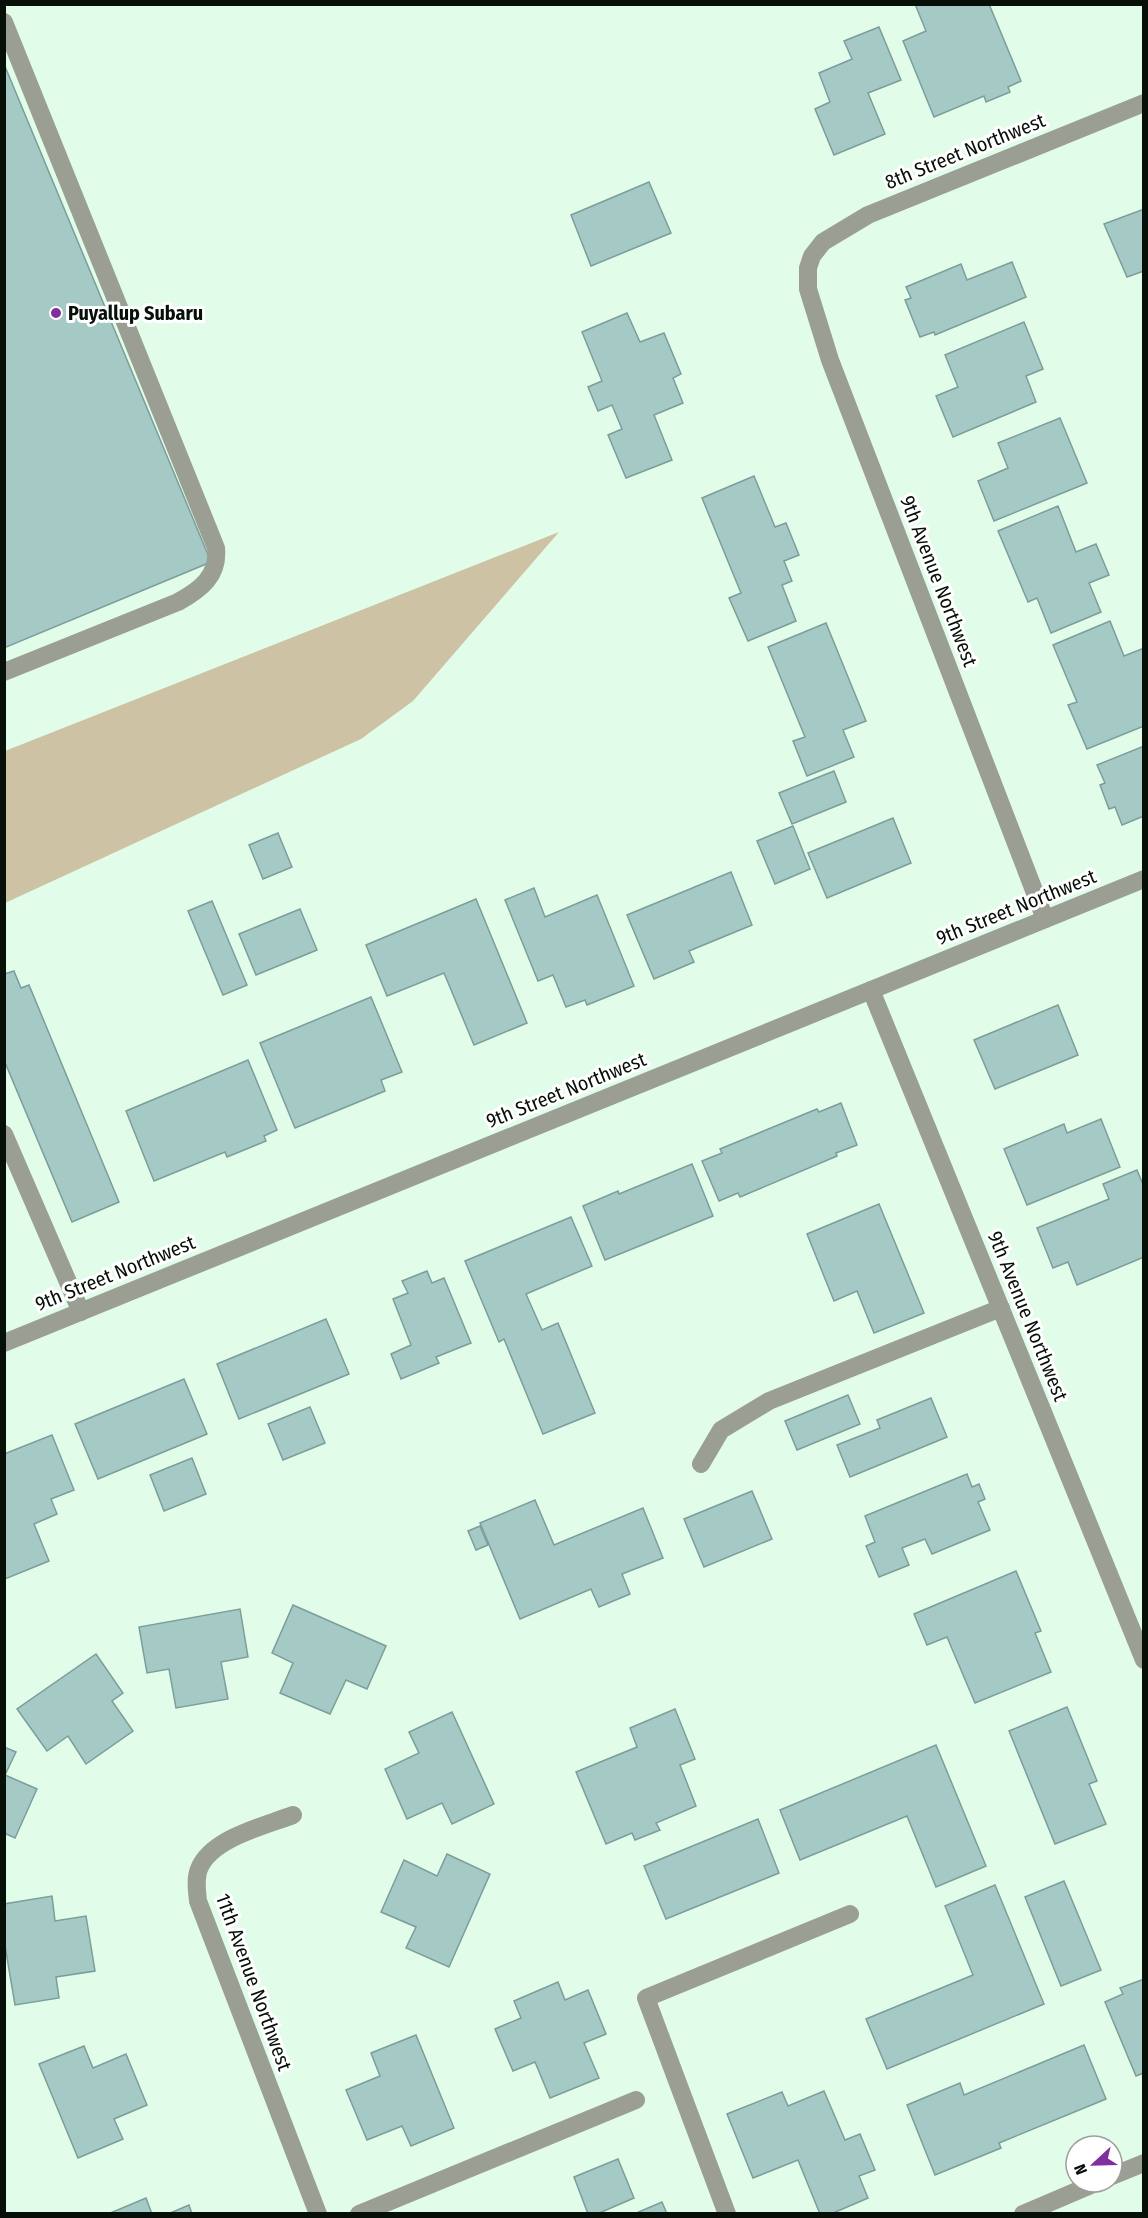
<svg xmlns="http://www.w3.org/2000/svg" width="1148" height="2218" viewBox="0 0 1148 2218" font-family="'Fira Sans Condensed',sans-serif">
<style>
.green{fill:#cdc2a4}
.building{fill:#a5c9c4;stroke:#7c9e9a;stroke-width:1.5}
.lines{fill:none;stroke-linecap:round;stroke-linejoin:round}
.minor{stroke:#9b9f93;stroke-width:18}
.poi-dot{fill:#802f9f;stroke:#fff;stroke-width:2}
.labels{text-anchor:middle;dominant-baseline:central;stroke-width:6;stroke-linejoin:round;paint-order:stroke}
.street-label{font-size:20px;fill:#070f09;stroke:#fff}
.poi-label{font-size:20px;font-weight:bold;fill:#070f09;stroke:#fff;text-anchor:start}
</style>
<rect width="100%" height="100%" fill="#e1fde9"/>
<path class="green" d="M559,532L413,701L361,739L5,903V751Z"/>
<g class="building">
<path d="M915,4H989L1021,81L1008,87L1010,92L986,102L984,96L934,117L903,41L926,31Z"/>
<path d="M879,27L901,80L868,93L885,134L834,155L815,109L830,102L819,73L852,59L844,41Z"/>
<path d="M4,64L211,562L4,648Z"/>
<path d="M649,182L671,233L591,266L571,215Z"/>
<path d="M1144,209V271L1127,277L1104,224Z"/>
<path d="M1012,262L1026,297L935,335L934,332L920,337L905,300L911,298L906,287L961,264L967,280Z"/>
<path d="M627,313L640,342L664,333L681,374L673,378L683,403L654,415L672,460L626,478L608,435L622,429L612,405L598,411L588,387L602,381L582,332Z"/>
<path d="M1024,322L1043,369L1026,376L1036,402L953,437L936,396L958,387L945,355Z"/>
<path d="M1060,418L1087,483L994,521L978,481L1008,468L998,443Z"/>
<path d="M754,476L775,527L786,523L799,555L784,561L792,581L782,585L796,621L748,641L729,598L741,593L702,498Z"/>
<path d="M1058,506L1076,552L1096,544L1109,575L1089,583L1101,612L1051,633L1037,598L1028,602L998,531Z"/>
<path d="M1110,621L1124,656L1144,648V726L1087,749L1068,705L1077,702L1053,645Z"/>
<path d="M826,623L866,721L843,730L854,757L807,776L793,741L805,737L768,647Z"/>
<path d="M1144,746V816L1122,825L1115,807L1109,809L1100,785L1105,783L1097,765Z"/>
<path d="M834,771L846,802L792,824L779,793Z"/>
<path d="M893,818L911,863L827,898L808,853Z"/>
<path d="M793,826L810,869L775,884L757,841Z"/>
<path d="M278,833L292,867L263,879L249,845Z"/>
<path d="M731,872L752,925L689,951L694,962L654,979L627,915Z"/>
<path d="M534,888L545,917L597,895L634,986L587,1005L585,1000L566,1007L553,975L538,981L505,900Z"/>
<path d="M476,899L527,1023L474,1045L444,973L387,996L366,945Z"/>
<path d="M212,901L247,985L223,995L188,911Z"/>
<path d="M300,909L317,950L256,975L239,934Z"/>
<path d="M14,971L21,988L29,985L119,1202L72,1222L4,1060V974Z"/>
<path d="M371,997L402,1072L381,1080L385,1091L295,1128L260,1043Z"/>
<path d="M1058,1005L1078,1055L995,1089L974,1040Z"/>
<path d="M248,1060L277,1130L264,1136L266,1141L227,1157L225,1152L154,1181L126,1111Z"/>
<path d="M841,1103L857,1145L836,1153L837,1156L740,1197L738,1193L719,1201L702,1161L722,1153L720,1149L817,1109L819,1112Z"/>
<path d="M1101,1119L1120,1167L1027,1205L1004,1149L1064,1124L1067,1133Z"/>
<path d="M692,1164L713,1216L605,1260L583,1206L618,1191L619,1194Z"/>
<path d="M1137,1170L1144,1187V1257L1077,1285L1068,1262L1053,1268L1037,1228L1109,1199L1103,1184Z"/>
<path d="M879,1204L924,1313L874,1333L857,1291L834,1301L807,1234Z"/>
<path d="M571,1217L592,1266L526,1294L542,1330L558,1323L595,1413L543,1434L504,1339L499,1342L465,1261Z"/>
<path d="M427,1271L432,1283L444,1278L471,1343L436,1357L439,1363L401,1379L391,1354L411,1345L393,1299L408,1293L402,1281Z"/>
<path d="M326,1319L349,1374L239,1419L217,1364Z"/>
<path d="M184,1379L207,1434L98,1479L75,1424Z"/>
<path d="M848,1395L860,1424L797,1450L785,1421Z"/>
<path d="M931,1398L947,1437L850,1477L837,1445L880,1428L877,1420Z"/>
<path d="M310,1407L325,1443L283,1460L268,1424Z"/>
<path d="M52,1435L74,1490L51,1499L57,1514L34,1524L49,1561L5,1579L4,1454Z"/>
<path d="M192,1458L206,1494L164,1511L150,1475Z"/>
<path d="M967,1474L972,1487L979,1484L985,1499L978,1502L990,1530L932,1554L925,1539L902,1548L909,1565L879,1577L866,1546L875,1542L865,1516Z"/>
<path d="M752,1491L772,1539L704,1567L684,1519Z"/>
<path d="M535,1500L554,1545L643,1508L663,1558L622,1574L630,1594L599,1607L591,1589L520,1619L480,1523Z"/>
<path d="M480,1526L488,1545L476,1550L468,1531Z"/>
<path d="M1016,1571L1041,1631L1035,1633L1051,1672L975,1703L947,1637L927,1645L914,1614Z"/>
<path d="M293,1605L386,1646L367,1689L346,1680L330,1714L280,1693L293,1663L272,1653Z"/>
<path d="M240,1609L248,1657L221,1662L228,1699L176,1708L169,1669L147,1673L139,1627Z"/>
<path d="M96,1654L123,1693L112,1701L133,1731L86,1764L68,1736L47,1751L17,1709Z"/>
<path d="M1067,1707L1097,1781L1089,1784L1106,1824L1055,1844L1009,1731Z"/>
<path d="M675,1709L695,1759L680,1765L696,1806L656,1823L660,1830L635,1840L632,1833L606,1844L576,1772L637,1747L630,1728Z"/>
<path d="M452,1712L494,1804L452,1824L442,1803L407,1819L385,1769L419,1753L409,1732Z"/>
<path d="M936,1745L986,1866L936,1887L907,1816L800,1860L780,1810Z"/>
<path d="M4,1747L16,1752L5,1775L37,1789L15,1838L4,1833Z"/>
<path d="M758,1819L779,1873L666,1919L644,1866Z"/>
<path d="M447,1854L490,1874L449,1967L406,1948L416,1927L381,1912L404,1860L437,1876Z"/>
<path d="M1064,1881L1101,1970L1061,1986L1025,1897Z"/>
<path d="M995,1885L1044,2004L887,2069L866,2019L973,1975L945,1906Z"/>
<path d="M52,1896L55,1921L86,1916L95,1971L56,1977L59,1998L15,2005L4,1940V1904Z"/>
<path d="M1144,1979V2073L1136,2076L1105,2002L1123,1994L1120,1988Z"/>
<path d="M558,1982L565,2000L588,1990L606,2034L584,2043L599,2078L550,2098L535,2062L513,2071L495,2029L521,2018L514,2001Z"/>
<path d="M416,2035L454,2128L411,2146L402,2126L367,2140L346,2090L380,2076L371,2053Z"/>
<path d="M1084,2045L1106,2099L999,2143L1001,2148L935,2175L907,2105L960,2083L964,2095Z"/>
<path d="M84,2046L93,2068L126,2054L147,2105L114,2119L123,2139L78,2158L39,2064Z"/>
<path d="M824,2091L845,2140L860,2134L875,2170L859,2176L868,2198L831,2214H820L798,2160L753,2178L727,2114L782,2092L788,2106Z"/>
<path d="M618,2159L634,2198L597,2214H588L574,2177Z"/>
<path d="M146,2198L152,2214H108Z"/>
<path d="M662,2202L667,2214H634Z"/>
<path d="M189,2205L192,2214H168Z"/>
</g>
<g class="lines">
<g class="minor">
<path d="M4,22L216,548C219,576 200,590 178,602L4,672"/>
<path d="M1045,919L830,360L808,289V268L812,256L823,242L868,215L1144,103"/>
<path d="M871,990L1144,1660"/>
<path d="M4,1134L81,1312"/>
<path d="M4,1343L1144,879"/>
<path d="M701,1464L721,1430L769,1401L1001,1308"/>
<path d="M293,1815C265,1826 211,1838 199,1869C195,1879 197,1891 198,1901L318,2214"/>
<path d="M1112,2176L1144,2163"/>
<path d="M359,2214L636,2100"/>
<path d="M727,2214L646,1998L850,1914"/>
<path d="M1023,2214L1098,2182"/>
</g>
</g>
<circle class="poi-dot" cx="56" cy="313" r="6"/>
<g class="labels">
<g class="street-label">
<text transform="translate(965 151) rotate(-22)">8th Street Northwest</text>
<text transform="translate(939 581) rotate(69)">9th Avenue Northwest</text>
<text transform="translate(1016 907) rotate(-22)">9th Street Northwest</text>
<text transform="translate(566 1090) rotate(-22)">9th Street Northwest</text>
<text transform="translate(115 1273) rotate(-22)">9th Street Northwest</text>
<text transform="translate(1028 1316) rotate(68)">9th Avenue Northwest</text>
<text transform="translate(254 1982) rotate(70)">11th Avenue Northwest</text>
</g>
<g class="poi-label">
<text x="68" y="313">Puyallup Subaru</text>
</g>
</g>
<rect width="1148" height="2218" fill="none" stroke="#070f09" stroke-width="12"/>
<g transform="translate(1094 2164) rotate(248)"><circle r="28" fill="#ffffff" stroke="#9c9f9d" stroke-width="1.5"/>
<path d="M0-4.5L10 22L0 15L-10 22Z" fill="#802f9f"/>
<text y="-9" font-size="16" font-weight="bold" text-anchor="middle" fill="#070f09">N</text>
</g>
</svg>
